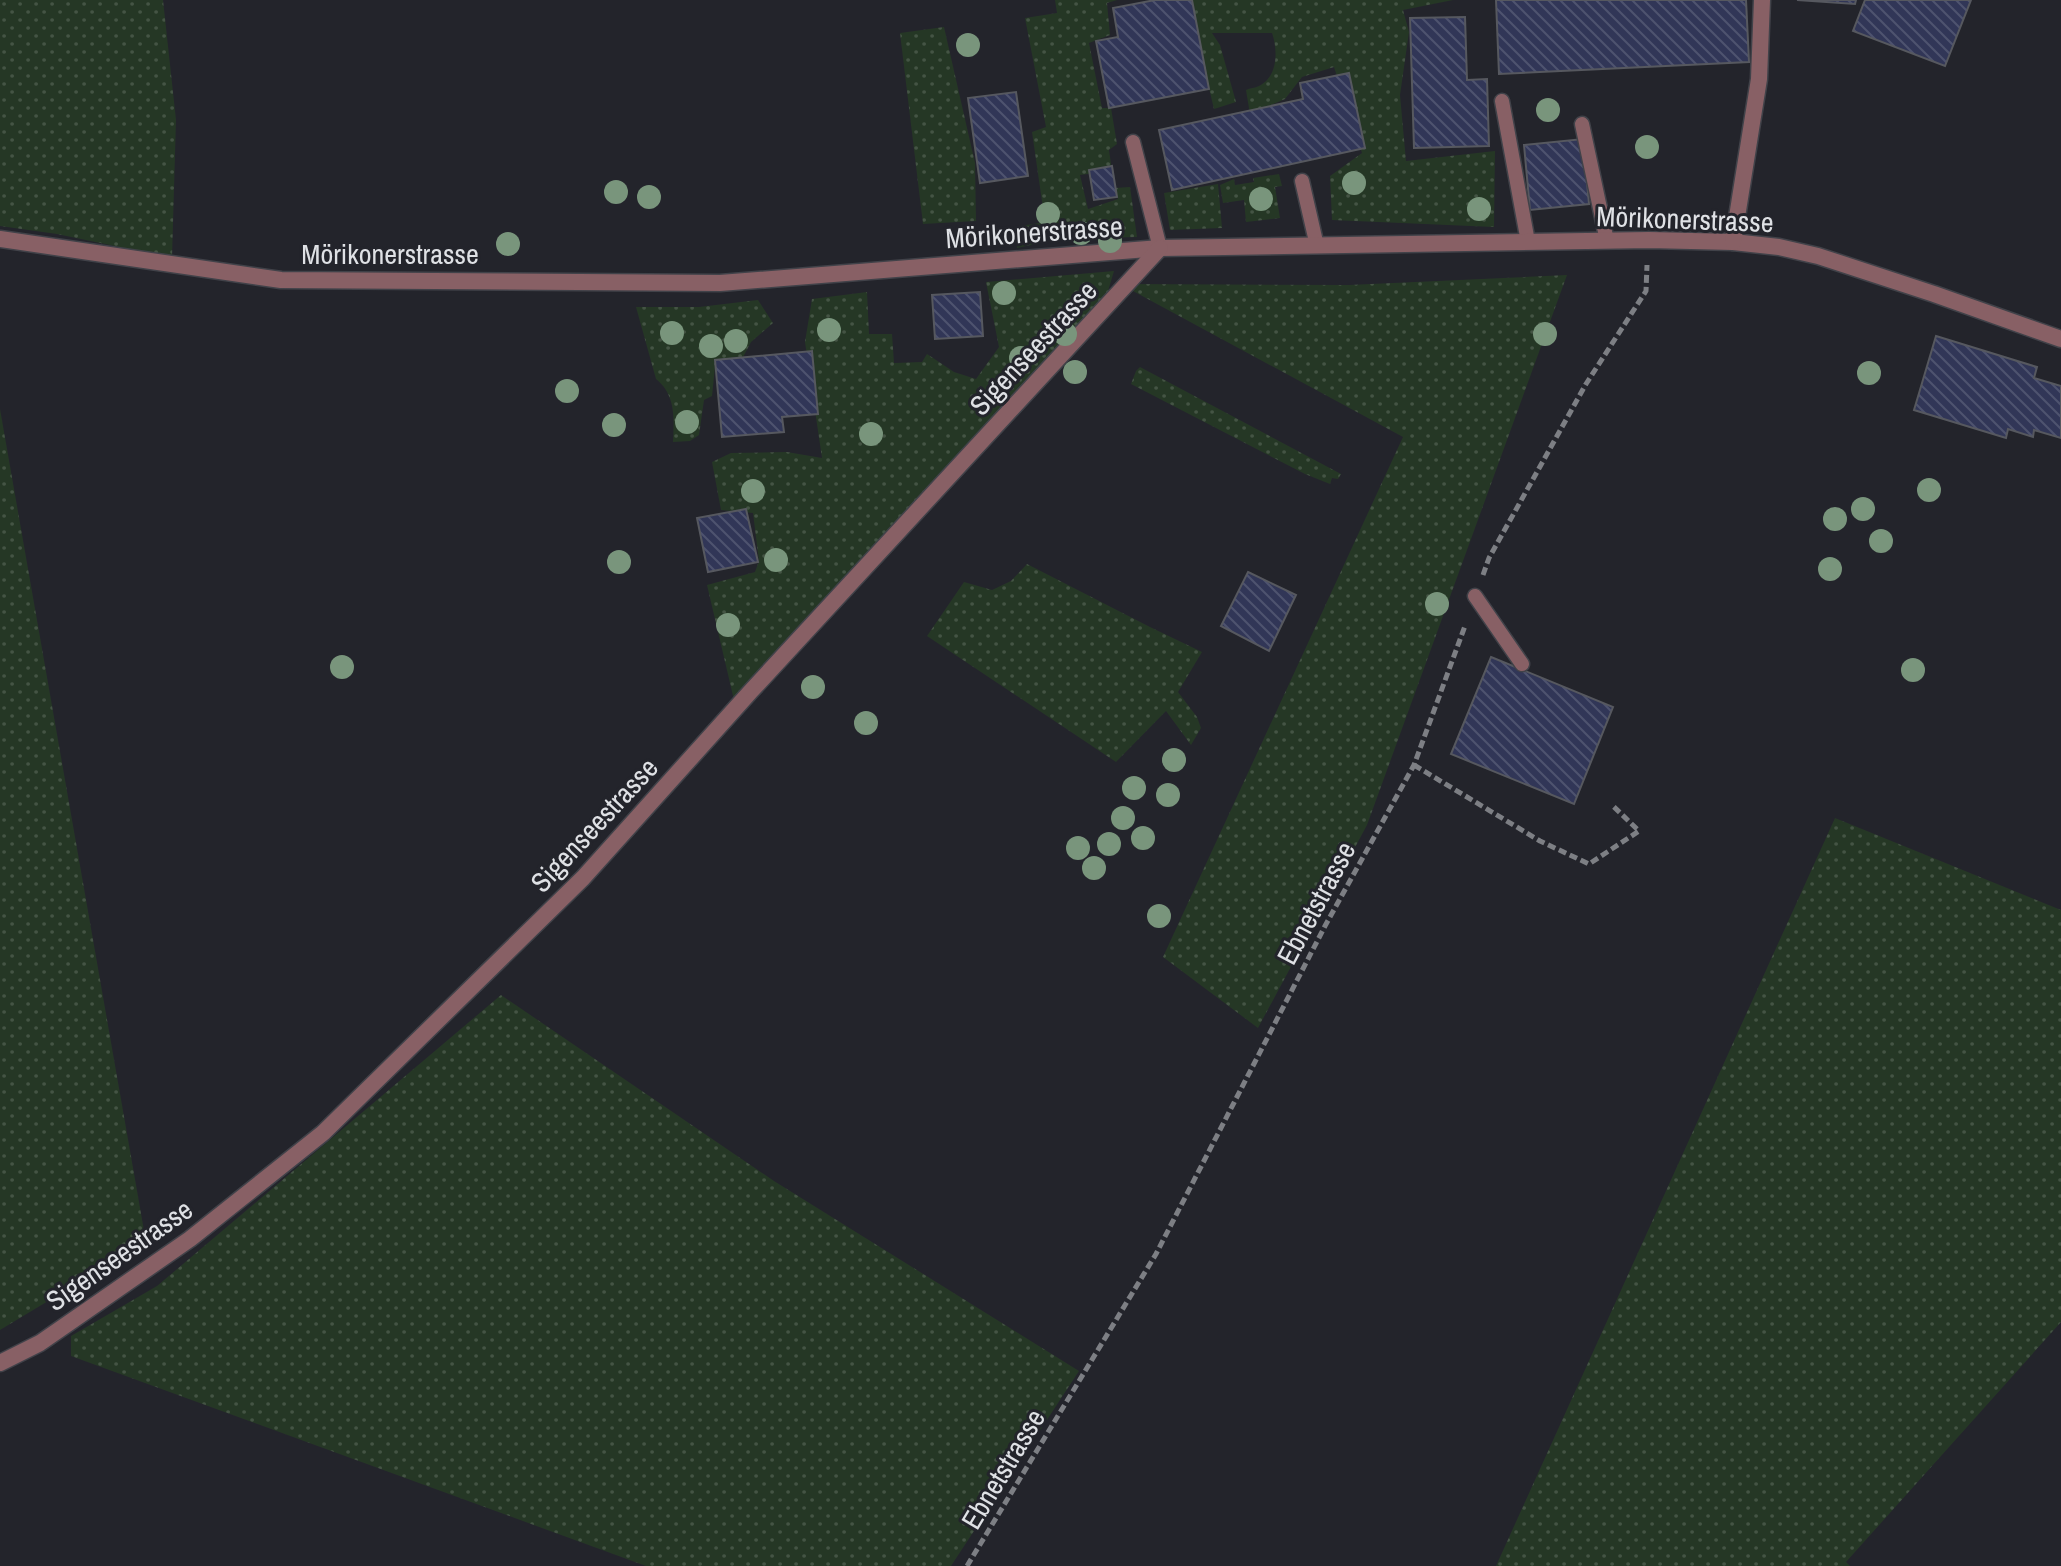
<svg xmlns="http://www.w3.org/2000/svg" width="2061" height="1566" viewBox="0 0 2061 1566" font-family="'Archivo Narrow',sans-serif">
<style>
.grass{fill:url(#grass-dots)}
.building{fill:url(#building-back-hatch);stroke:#56585f;stroke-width:2}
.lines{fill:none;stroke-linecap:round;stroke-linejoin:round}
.service-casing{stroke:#414249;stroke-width:17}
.minor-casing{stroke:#414249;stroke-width:19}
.path{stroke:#7d7f84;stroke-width:5;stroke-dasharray:8 4;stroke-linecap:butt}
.service{stroke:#886065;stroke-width:14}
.minor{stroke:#886065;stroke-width:16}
.tree{fill:#79957c}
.labels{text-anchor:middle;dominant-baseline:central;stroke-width:6;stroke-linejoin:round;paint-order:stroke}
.street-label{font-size:28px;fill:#dfe1e5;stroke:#23242b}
</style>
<defs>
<pattern id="grass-dots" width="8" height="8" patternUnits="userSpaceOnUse" patternTransform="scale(2)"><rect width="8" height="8" fill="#253725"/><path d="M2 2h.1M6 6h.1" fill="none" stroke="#445444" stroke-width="1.8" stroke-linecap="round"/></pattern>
<pattern id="building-back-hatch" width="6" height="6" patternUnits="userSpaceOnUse" patternTransform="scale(2)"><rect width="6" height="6" fill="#313657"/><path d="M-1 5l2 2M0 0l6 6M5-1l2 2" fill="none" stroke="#4e536f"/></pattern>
</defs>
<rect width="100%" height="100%" fill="#23242b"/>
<g class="grass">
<path d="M0,0H163L176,120L172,258L57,234L0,226Z"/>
<path d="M1055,0H1117L1107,3L1110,35L1089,43L1102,108H1111L1117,144L1109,150L1112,171L1080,175L1088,209L1118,199L1115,188L1130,187L1137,237L1060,239L1017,248L1014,227L1045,222L1032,132L1046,127L1025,18L1057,13Z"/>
<path d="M1188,0H1453L1403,10L1409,32L1400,95L1406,161L1495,151L1494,227L1332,220L1330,176L1362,153L1334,67L1302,77L1285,99L1250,114L1246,90C1250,88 1255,88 1259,86C1278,77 1278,50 1272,33H1212L1220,45L1236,102L1214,109Z"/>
<path d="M944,27L975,163L976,221L923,224L900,33Z"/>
<path d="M1279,174L1282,186L1275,187L1280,218L1246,222L1244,200L1223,203L1220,185L1234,179L1235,185L1254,182L1253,178Z"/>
<path d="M1218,184L1222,228L1170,230L1164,193Z"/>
<path d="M1114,271L1103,308L734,700L707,585L755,572L759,561L753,513L721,510L712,462L731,453L787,452L822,458L805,342L812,299L867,292L869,334H892L894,363L922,362L927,354L954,372L976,379L999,347L986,282Z"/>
<path d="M1567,275L1367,825L1258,1028L1163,957L1403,437L1120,284L1349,285Z"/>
<path d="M758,300L773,323L751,342L741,361L715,367L712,396L704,400L699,435L690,441L673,442C674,418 676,395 656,379L636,307H699Z"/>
<path d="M1140,367L1341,474L1338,479L1332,478L1330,484L1305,474L1131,384L1136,371Z"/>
<path d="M0,409L146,1242L0,1330Z"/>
<path d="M1027,564L1150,627L1202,652L1178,692L1197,717L1201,728L1191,745L1166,711L1116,762L927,636L964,582L992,590L1011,581Z"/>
<path d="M1835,818L2061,910V1322L1846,1562L1850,1566H1496Z"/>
<path d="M501,995L774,1181L1079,1371L951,1566H646L71,1356V1336L157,1286Z"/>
</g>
<g class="building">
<path d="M1155,0H1192L1209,89L1109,108L1096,41L1118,37L1113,8Z"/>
<path d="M1496,0H1746L1749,62L1499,74Z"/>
<path d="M1797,0H1856L1855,4Z"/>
<path d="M1865,0H1971L1945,66L1853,31Z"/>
<path d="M1465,17L1467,80L1487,79L1489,146L1414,148L1410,18Z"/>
<path d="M1349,73L1365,148L1172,190L1159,130L1303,99L1300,83Z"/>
<path d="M1016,92L1028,176L980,183L968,98Z"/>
<path d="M1583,139L1589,204L1530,210L1524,145Z"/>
<path d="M1112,166L1117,197L1094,200L1089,170Z"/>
<path d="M980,292L983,336L935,339L932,295Z"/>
<path d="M1936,336L2037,367L2034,378L2061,386V438L2034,430L2033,437L2008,429L2006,438L1914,410Z"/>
<path d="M812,351L818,414L782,417L784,432L722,437L715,360Z"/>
<path d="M746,509L758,562L708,572L697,518Z"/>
<path d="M1248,572L1296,595L1269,651L1221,626Z"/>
<path d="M1491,657L1613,707L1574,804L1451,754Z"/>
</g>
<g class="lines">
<defs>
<g id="service">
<path d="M1502,101L1528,242"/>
<path d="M1582,124L1607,241"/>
<path d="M1133,142L1160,248"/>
<path d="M1302,181L1317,246"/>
<path d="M1475,596L1522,664"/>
</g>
<g id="minor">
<path d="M0,239L281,280L720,283L1160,248L1649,240L1733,242L1779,247L1818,256L1934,294L2061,339"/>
<path d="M1733,242L1759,79L1762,0"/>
<path d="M0,1363L40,1343L190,1239L323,1133L583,878L751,691L1160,248"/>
</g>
</defs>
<use href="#service" class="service-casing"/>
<use href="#minor" class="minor-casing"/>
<g class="path">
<path d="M1483,575L1489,558L1586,384L1646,291L1647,265"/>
<path d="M1414,765L1540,841L1589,864L1639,831L1612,805"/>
<path d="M967,1566L1156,1254L1325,926L1414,765L1465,626"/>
</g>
<use href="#service" class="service"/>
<use href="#minor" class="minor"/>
</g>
<g class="tree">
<circle cx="968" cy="45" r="12"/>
<circle cx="1548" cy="110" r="12"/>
<circle cx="1647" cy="147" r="12"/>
<circle cx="1354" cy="183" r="12"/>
<circle cx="616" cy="192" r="12"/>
<circle cx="649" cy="197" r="12"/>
<circle cx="1261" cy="199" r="12"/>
<circle cx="1479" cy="209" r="12"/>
<circle cx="1048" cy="214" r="12"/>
<circle cx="1081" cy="233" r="12"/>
<circle cx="1110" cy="241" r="12"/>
<circle cx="508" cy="244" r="12"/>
<circle cx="1004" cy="293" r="12"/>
<circle cx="829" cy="330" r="12"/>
<circle cx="672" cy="333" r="12"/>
<circle cx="1065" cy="334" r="12"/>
<circle cx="1545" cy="334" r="12"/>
<circle cx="736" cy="341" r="12"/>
<circle cx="711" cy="346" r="12"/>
<circle cx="1021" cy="358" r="12"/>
<circle cx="1075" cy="372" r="12"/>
<circle cx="1869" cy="373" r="12"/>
<circle cx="567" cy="391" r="12"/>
<circle cx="687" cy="422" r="12"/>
<circle cx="614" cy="425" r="12"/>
<circle cx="871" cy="434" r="12"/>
<circle cx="1929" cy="490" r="12"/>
<circle cx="753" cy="491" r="12"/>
<circle cx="1863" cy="509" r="12"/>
<circle cx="1835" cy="519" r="12"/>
<circle cx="1881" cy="541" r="12"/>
<circle cx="776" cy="560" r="12"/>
<circle cx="619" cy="562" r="12"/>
<circle cx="1830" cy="569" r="12"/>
<circle cx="1437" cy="604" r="12"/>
<circle cx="728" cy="625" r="12"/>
<circle cx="342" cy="667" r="12"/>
<circle cx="1913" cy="670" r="12"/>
<circle cx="813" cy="687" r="12"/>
<circle cx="866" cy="723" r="12"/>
<circle cx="1174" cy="760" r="12"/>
<circle cx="1134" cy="788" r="12"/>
<circle cx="1168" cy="795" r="12"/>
<circle cx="1123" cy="818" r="12"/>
<circle cx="1143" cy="838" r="12"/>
<circle cx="1109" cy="844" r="12"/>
<circle cx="1078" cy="848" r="12"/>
<circle cx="1094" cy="868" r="12"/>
<circle cx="1159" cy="916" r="12"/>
</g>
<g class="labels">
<g class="street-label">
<text transform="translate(1685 219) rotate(2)">Mörikonerstrasse</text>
<text transform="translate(1034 232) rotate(-4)">Mörikonerstrasse</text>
<text x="390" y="254">Mörikonerstrasse</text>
<text transform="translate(1033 348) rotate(-47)">Sigenseestrasse</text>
<text transform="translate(594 825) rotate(-47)">Sigenseestrasse</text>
<text transform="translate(1316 903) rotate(-62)">Ebnetstrasse</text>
<text transform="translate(119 1255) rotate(-35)">Sigenseestrasse</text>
<text transform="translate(1003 1469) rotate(-59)">Ebnetstrasse</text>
</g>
</g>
</svg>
